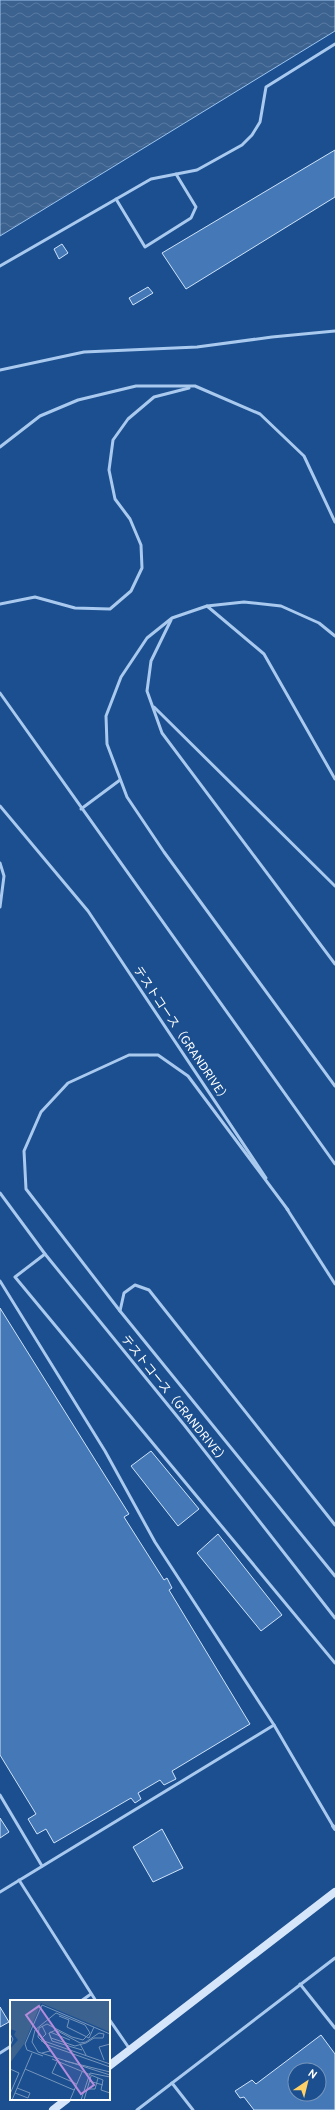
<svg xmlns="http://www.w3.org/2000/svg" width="335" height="2110" viewBox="0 0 335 2110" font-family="Overpass,'Noto Sans JP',sans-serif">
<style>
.water{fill:url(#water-waves);stroke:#9cc4f0}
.building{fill:#4478b7;stroke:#cfe3fa;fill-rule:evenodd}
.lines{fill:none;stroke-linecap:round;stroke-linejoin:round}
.lane{stroke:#a9c9ee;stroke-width:3}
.street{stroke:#a9c9ee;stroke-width:4}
.secondary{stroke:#d6e6fa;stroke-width:8}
.labels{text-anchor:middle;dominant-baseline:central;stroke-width:4;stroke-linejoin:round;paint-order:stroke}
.street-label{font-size:12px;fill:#fff;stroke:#1b4f8f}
.inset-road{fill:none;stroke:#7695bc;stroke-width:1}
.view{fill:#b68bdc;fill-opacity:0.15;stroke:#b68bdc;stroke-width:2}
.inset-edge{fill:none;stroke:#fff;stroke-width:2}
</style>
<defs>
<pattern id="water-waves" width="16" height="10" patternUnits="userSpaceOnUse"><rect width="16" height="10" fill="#3c6290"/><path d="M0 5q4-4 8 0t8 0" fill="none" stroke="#597aa1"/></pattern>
</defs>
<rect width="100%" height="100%" fill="#1b4f8f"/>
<path class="water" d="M0,0H335V31L0,236Z"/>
<g class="building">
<path d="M335,150V197L186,289L162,253Z"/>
<path d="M62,244L68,253L59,259L54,249Z"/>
<path d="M148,287L153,293L133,305L129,298Z"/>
<path d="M0,1308L129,1514L124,1517L164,1580L167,1578L172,1588L169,1590L250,1724L172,1771L176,1779L164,1785L160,1780L138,1793L141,1799L135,1803L131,1798L54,1843L46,1829L37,1834L28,1819L36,1814L0,1755Z"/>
<path d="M151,1451L199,1509L178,1526L131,1466Z"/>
<path d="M218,1534L282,1615L261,1631L197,1553Z"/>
<path d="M0,1818L9,1832L0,1838Z"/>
<path d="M162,1829L183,1868L153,1882L133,1847Z"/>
<path d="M0,2007L9,2022L0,2027Z"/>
<path d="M321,2035L335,2054V2110H254L244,2097L240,2098L235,2091L252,2080L256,2084ZM295,2070H319V2094H295Z"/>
</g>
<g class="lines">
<g class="lane">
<path d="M116,199L145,247L191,218L196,207L176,174"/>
<path d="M0,266L151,179L197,170L242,145L252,135L260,122L266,87L335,44"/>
<path d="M0,370L84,352L197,347L272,337L335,331"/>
<path d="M0,447L40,416L78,400L136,386H195L260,414L304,456L335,522"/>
<path d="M0,604L35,597L75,608L110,609L131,591L142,568L141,545L130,519L115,499L109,470L113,440L128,419L154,397L189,388"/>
<path d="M207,606L264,654L335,779"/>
<path d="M171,620L151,661L147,691L162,733L335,964"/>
<path d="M335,636L319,623L281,606L244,602L207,606L172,618L147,638L121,677L106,716L107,744L127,797L164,852L335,1086"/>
<path d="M0,693L335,1164"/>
<path d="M154,707L335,886"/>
<path d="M0,806L88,911L266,1178"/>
<path d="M81,809L120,780"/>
<path d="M0,863L4,876L0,907"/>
<path d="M0,1193L45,1254L185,1426L335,1618"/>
<path d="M287,1209L335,1284"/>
<path d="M288,1210L188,1076L158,1055H129L68,1083L41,1112L24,1151L26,1189L120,1311L335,1576"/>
<path d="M45,1254L15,1277L335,1663"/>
<path d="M0,1281L105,1451L155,1542L274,1725L333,1826"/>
<path d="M120,1311L124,1293L135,1285L149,1290L335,1525"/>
<path d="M0,1795L42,1866"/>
<path d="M19,1880L96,2001"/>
<path d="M0,1892L274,1725"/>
<path d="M300,1984L335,2028"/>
<path d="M81,2001L91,1994"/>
<path d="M109,2019L129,2048"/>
<path d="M0,2053L11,2046"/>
<path d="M172,2083L193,2110"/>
<path d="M137,2110L335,1958"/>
</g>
<path class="street" d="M333,1826L335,1829"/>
<g class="secondary">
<path d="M109,2066L335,1892"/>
<path d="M53,2110L67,2099"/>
</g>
</g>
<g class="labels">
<g class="street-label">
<text transform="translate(181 1035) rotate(56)">テストコース（GRANDRIVE）</text>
<text transform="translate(174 1400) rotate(51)">テストコース（GRANDRIVE）</text>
</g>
</g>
<g transform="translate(10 2000)">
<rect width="100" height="100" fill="#1b4f8f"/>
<path d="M0,0H100V32L31,3L14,44L0,63V49L8,40L4,35L6,31L0,29Z" fill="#3c6290"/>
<path class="inset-road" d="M49,16L59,20L57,27L79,38L84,27M40,32L60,40M39,33L41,38L65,46L76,43L84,38H93L94,34L89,33L76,42L70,43L46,30L39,33L42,41L72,50M0,34L3,39L0,46M34,41L100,64M32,42V38L36,34L32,26M70,44L76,55M32,53L40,51L37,46M33,56L17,50L15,44L32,5L100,34M42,59L93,80L91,90L100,93M94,60L89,47L100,44M55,61L100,72M47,62L42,73L67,84M100,67L35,44L28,37L29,28L37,24L62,37L73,40L80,33L75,25L46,13L25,30L22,42L28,52L100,75M0,69L9,73L0,94M15,69L64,90M79,81L93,85M77,89H85L88,78M5,93L18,98L20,93L7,88M2,100L22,53M60,100L72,72M71,100L80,73L100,77M74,100L81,76"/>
<path class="view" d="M29,6L84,85L71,94L16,15Z"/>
<rect width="100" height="100" class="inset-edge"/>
</g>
<g transform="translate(307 2082) rotate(35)"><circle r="19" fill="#1b4f8f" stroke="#7695bc"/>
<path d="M0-3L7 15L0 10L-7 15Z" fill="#ffd166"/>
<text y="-6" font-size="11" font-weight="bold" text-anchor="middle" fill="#ffffff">N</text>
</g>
</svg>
